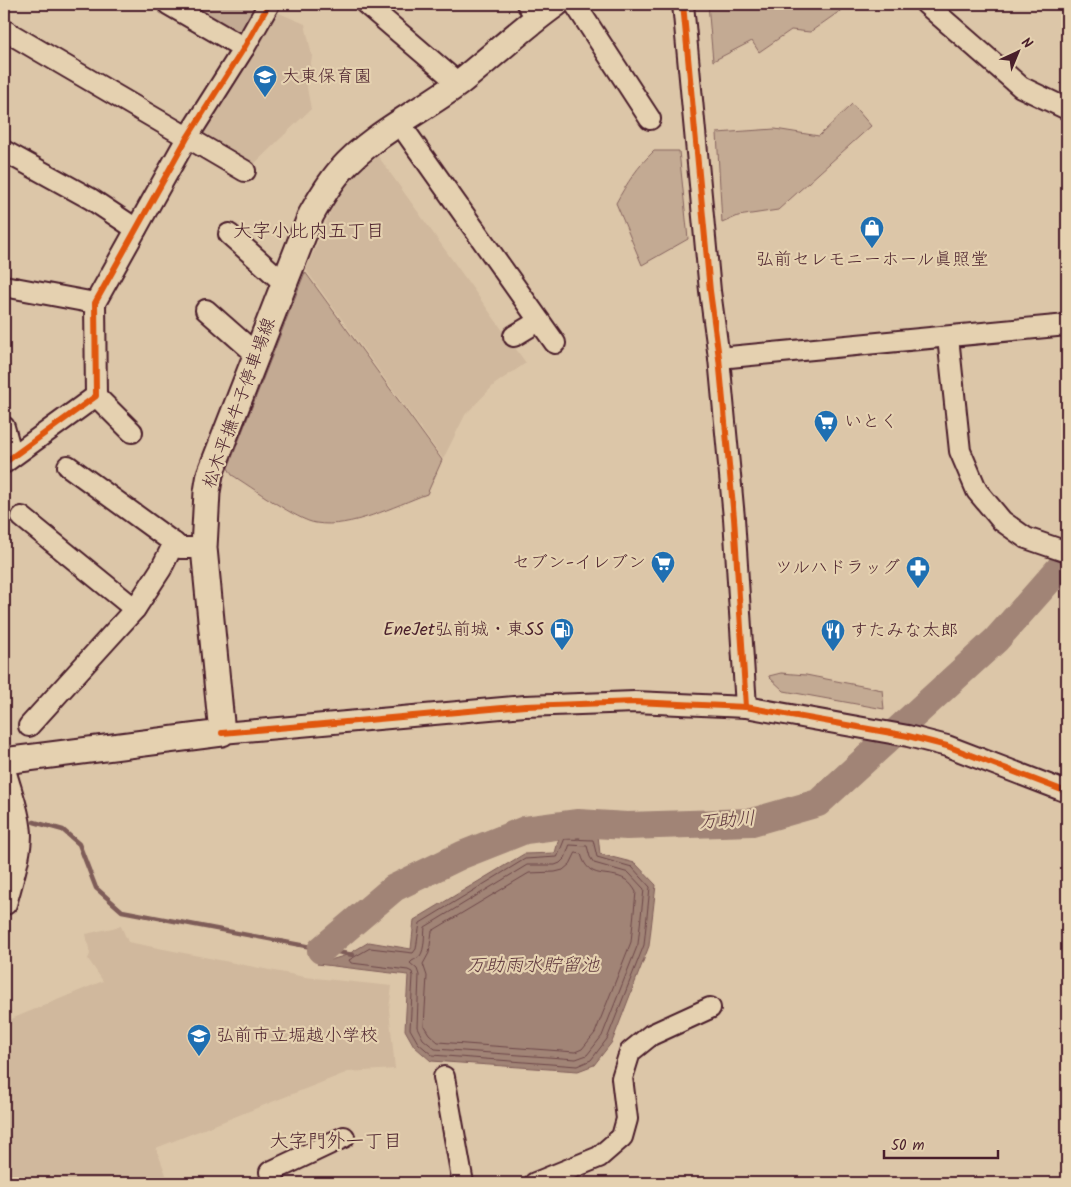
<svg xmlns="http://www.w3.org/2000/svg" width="1071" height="1187" viewBox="0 0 1071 1187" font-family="Kalam,'Klee One',sans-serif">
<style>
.built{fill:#d0b89d}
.green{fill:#c3aa93;stroke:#86645f}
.water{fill:#a18476;stroke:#7e5c58}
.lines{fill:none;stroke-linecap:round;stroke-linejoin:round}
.shore{stroke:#6d4749;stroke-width:1}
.stream{stroke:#7e5c58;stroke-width:4.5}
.river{stroke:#a18476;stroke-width:28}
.minor-casing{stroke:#4a1f2b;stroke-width:24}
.major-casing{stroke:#4a1f2b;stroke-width:29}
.minor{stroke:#e5d1b0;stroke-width:20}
.major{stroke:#e5d1b0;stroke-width:25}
.cycleway-casing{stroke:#e5d1b0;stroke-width:9}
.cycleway{stroke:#e0560e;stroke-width:6}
.labels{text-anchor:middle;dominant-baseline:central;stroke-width:4.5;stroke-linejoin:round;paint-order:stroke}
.poi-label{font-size:18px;fill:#4a1f2b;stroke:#e5d1b0;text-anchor:start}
.street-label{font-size:18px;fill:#4a1f2b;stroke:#e5d1b0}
.neighbourhood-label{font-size:19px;fill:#4a1f2b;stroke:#e5d1b0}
.water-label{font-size:19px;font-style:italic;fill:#60383e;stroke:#e5d1b0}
</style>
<rect width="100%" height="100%" fill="#dcc6a8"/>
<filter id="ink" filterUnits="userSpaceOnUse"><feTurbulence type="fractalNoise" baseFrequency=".02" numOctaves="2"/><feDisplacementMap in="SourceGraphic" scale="10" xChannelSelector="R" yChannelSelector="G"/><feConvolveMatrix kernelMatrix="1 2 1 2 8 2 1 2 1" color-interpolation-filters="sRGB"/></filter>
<g filter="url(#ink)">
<g class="built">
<path d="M272,10L305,24L312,56L307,88L311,109L250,168L204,141L201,131Z"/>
<path d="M378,156L526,363L495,384L465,415L443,459L306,270L337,196L349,179Z"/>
<path d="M121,926L128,942L305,977L392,986L389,1009L395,1069L348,1072L156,1148L169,1183H4V1022L103,981L88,959L90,954L86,934Z"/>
</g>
<g class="green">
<path d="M184,4H260L243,31L234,32Z"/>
<path d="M708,4H850L810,32L791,30L759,52L752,41L713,61Z"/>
<path d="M852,104L871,126L778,210L738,216L722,223L717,133L775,129L819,136Z"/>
<path d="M654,151H679L688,239L642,265L616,203C627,183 638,166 654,151Z"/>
<path d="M305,272L442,460L427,494C394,506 351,529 316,523C298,521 250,486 232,475L228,468Z"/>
<path d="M781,673L806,675L882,690L884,709L784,691L769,677V676Z"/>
</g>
<path class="water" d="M560,834L598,835L600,854L635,863L656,885L649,946L612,1042L594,1065L578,1071L431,1061L414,1046L405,1030L408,975L317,964L347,955L369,942L411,949L414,920L524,854L555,853Z"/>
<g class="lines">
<g class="shore">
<path d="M565,839L593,840L597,857L632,867L650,887L644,945L607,1039L591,1060L577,1066L432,1055L418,1043L410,1029L413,976L412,972L408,970L351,963L349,960L370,948L413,953L416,949L420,923L525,859L557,857Z"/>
<path d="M570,845L587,846L590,857L594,863L629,873L644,889L638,944L602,1036L587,1055L576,1059L435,1049L423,1039L417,1027L419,975L417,969L410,963C412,960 417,959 420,956C425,949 424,935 425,927L527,865H555L560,863L565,858Z"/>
<path d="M576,853L581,854C589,882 608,869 626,880C630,883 634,888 636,892L631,942L595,1033L582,1049L575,1052L438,1042L429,1034L424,1026L427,976L423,964L429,953L432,931L529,873L555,872L563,870L570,864Z"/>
</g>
<g class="stream">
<path d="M34,822L63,830L79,844L96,888L122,911L353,955"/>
<path d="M578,838V823"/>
</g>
<path class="river" d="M321,950L394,888L462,855L525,830L578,823L627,826L752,822L818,803L996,640L1067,560"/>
<defs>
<g id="minor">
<path d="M168,4L244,48"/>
<path d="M366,4L458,83"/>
<path d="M527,4L537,17"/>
<path d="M575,4L650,119"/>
<path d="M683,4L710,291L719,358L734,518L746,707"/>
<path d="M926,4L1021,87L1067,109"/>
<path d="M4,30L245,171"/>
<path d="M400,124L555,343"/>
<path d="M4,151L91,199L136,229"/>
<path d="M229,234L284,283"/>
<path d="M4,286L95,303"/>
<path d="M206,310L257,355"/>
<path d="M514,336L539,321"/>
<path d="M948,337L960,451L977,491L1002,521L1026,538L1067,552"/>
<path d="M719,358L1067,325"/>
<path d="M96,396L132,432"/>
<path d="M4,427L12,456"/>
<path d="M4,463L96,396L95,303L187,138L244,48L269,4"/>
<path d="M68,466L174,543"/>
<path d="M22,517L135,609"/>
<path d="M29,726L135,609L161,569L174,543L180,548H204"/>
<path d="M222,733L525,706L635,702L746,707L908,736L947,746L1067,792"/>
<path d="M444,1077L463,1183"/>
<path d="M275,1183L270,1172L344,1137"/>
<path d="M535,1183L599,1157L622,1137L627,1119L622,1078L630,1052L651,1035L710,1008"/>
</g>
<g id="major">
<path d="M4,761L222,733L204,548L207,492L210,474L311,215C320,199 328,185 340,171C371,135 422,111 459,83C492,57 522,28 556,4"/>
<path d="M4,775C9,793 16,810 18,829C21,847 9,883 4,902"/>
</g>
</defs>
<use href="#minor" class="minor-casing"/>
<use href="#major" class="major-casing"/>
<use href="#minor" class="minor"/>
<use href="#major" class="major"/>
<defs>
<g id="cycleway">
<path d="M683,4L710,291L719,358L734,518L746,707"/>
<path d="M4,463L96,396L95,303L187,138L244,48L269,4"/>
<path d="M222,733L525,706L635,702L746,707L908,736L947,746L1067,792"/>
</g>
</defs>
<use href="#cycleway" class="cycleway-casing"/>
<use href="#cycleway" class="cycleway"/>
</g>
</g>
<defs>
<symbol id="school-pin" viewBox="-11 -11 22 30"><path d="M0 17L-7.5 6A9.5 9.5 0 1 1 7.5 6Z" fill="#1f6fb2" stroke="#e5d1b0"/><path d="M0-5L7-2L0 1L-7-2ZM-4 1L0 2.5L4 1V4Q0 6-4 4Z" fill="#fff"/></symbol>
<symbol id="shop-pin" viewBox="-11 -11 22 30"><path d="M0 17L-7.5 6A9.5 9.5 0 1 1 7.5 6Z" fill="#1f6fb2" stroke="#e5d1b0"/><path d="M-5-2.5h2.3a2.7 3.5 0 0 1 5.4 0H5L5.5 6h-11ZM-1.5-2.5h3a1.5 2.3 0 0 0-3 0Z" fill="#fff"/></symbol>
<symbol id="supermarket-pin" viewBox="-11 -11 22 30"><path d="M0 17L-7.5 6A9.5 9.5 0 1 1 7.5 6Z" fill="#1f6fb2" stroke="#e5d1b0"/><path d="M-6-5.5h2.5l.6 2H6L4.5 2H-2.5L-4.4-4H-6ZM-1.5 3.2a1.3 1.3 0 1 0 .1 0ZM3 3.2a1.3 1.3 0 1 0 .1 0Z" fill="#fff"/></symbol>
<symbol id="pharmacy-pin" viewBox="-11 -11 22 30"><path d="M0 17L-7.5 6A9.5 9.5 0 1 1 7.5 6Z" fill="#1f6fb2" stroke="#e5d1b0"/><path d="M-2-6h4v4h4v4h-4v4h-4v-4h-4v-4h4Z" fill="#fff"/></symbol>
<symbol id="fuel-pin" viewBox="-11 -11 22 30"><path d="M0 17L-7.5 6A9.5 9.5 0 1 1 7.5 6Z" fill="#1f6fb2" stroke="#e5d1b0"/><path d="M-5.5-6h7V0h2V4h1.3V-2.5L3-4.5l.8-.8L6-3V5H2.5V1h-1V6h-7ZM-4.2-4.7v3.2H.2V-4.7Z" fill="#fff"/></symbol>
<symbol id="restaurant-pin" viewBox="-11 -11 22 30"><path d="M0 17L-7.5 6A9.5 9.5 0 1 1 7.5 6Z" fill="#1f6fb2" stroke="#e5d1b0"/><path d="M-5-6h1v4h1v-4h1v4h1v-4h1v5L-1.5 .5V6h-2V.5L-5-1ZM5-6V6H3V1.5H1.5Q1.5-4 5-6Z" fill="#fff"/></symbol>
</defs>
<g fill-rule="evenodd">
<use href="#school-pin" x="251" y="63" width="28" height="38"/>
<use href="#shop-pin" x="858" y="214" width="28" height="38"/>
<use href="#supermarket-pin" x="812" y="408" width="28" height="38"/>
<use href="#supermarket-pin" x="649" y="549" width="28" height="38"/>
<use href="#pharmacy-pin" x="904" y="554" width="28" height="38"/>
<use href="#fuel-pin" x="548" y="616" width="28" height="38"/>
<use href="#restaurant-pin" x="819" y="617" width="28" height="38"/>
<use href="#school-pin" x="185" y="1022" width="28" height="38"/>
</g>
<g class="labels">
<g class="poi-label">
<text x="282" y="77">大東保育園</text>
<text x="872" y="260" text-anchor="middle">弘前セレモニーホール眞照堂</text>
<text x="844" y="422">いとく</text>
<text x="646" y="563" text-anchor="end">セブン-イレブン</text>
<text x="900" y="568" text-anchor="end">ツルハドラッグ</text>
<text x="544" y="630" text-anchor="end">EneJet弘前城・東SS</text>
<text x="850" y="631">すたみな太郎</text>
<text x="216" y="1036">弘前市立堀越小学校</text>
</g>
<g class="street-label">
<text transform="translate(240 403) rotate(-70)">松木平撫牛子停車場線</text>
</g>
<g class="neighbourhood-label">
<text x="309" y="232">大字小比内五丁目</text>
<text x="336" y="1142">大字門外一丁目</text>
</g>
<g class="water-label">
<text transform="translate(727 821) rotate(-4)">万助川</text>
<text x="533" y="966">万助雨水貯留池</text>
</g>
</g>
<rect width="1071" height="1187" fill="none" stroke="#e5d1b0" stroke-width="20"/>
<rect x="10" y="10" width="1051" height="1167" fill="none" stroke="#4a1f2b" stroke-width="2" filter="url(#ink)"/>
<g transform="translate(1018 52) rotate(44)" stroke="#e5d1b0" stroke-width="4" paint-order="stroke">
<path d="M0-4L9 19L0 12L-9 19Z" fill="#4a1f2b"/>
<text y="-8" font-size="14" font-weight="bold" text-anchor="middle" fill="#4a1f2b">N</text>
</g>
<path d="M884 1150v8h114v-8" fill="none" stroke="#4a1f2b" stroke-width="2.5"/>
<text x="891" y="1150" font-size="15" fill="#4a1f2b" stroke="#e5d1b0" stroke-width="4" paint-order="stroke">50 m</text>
</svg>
